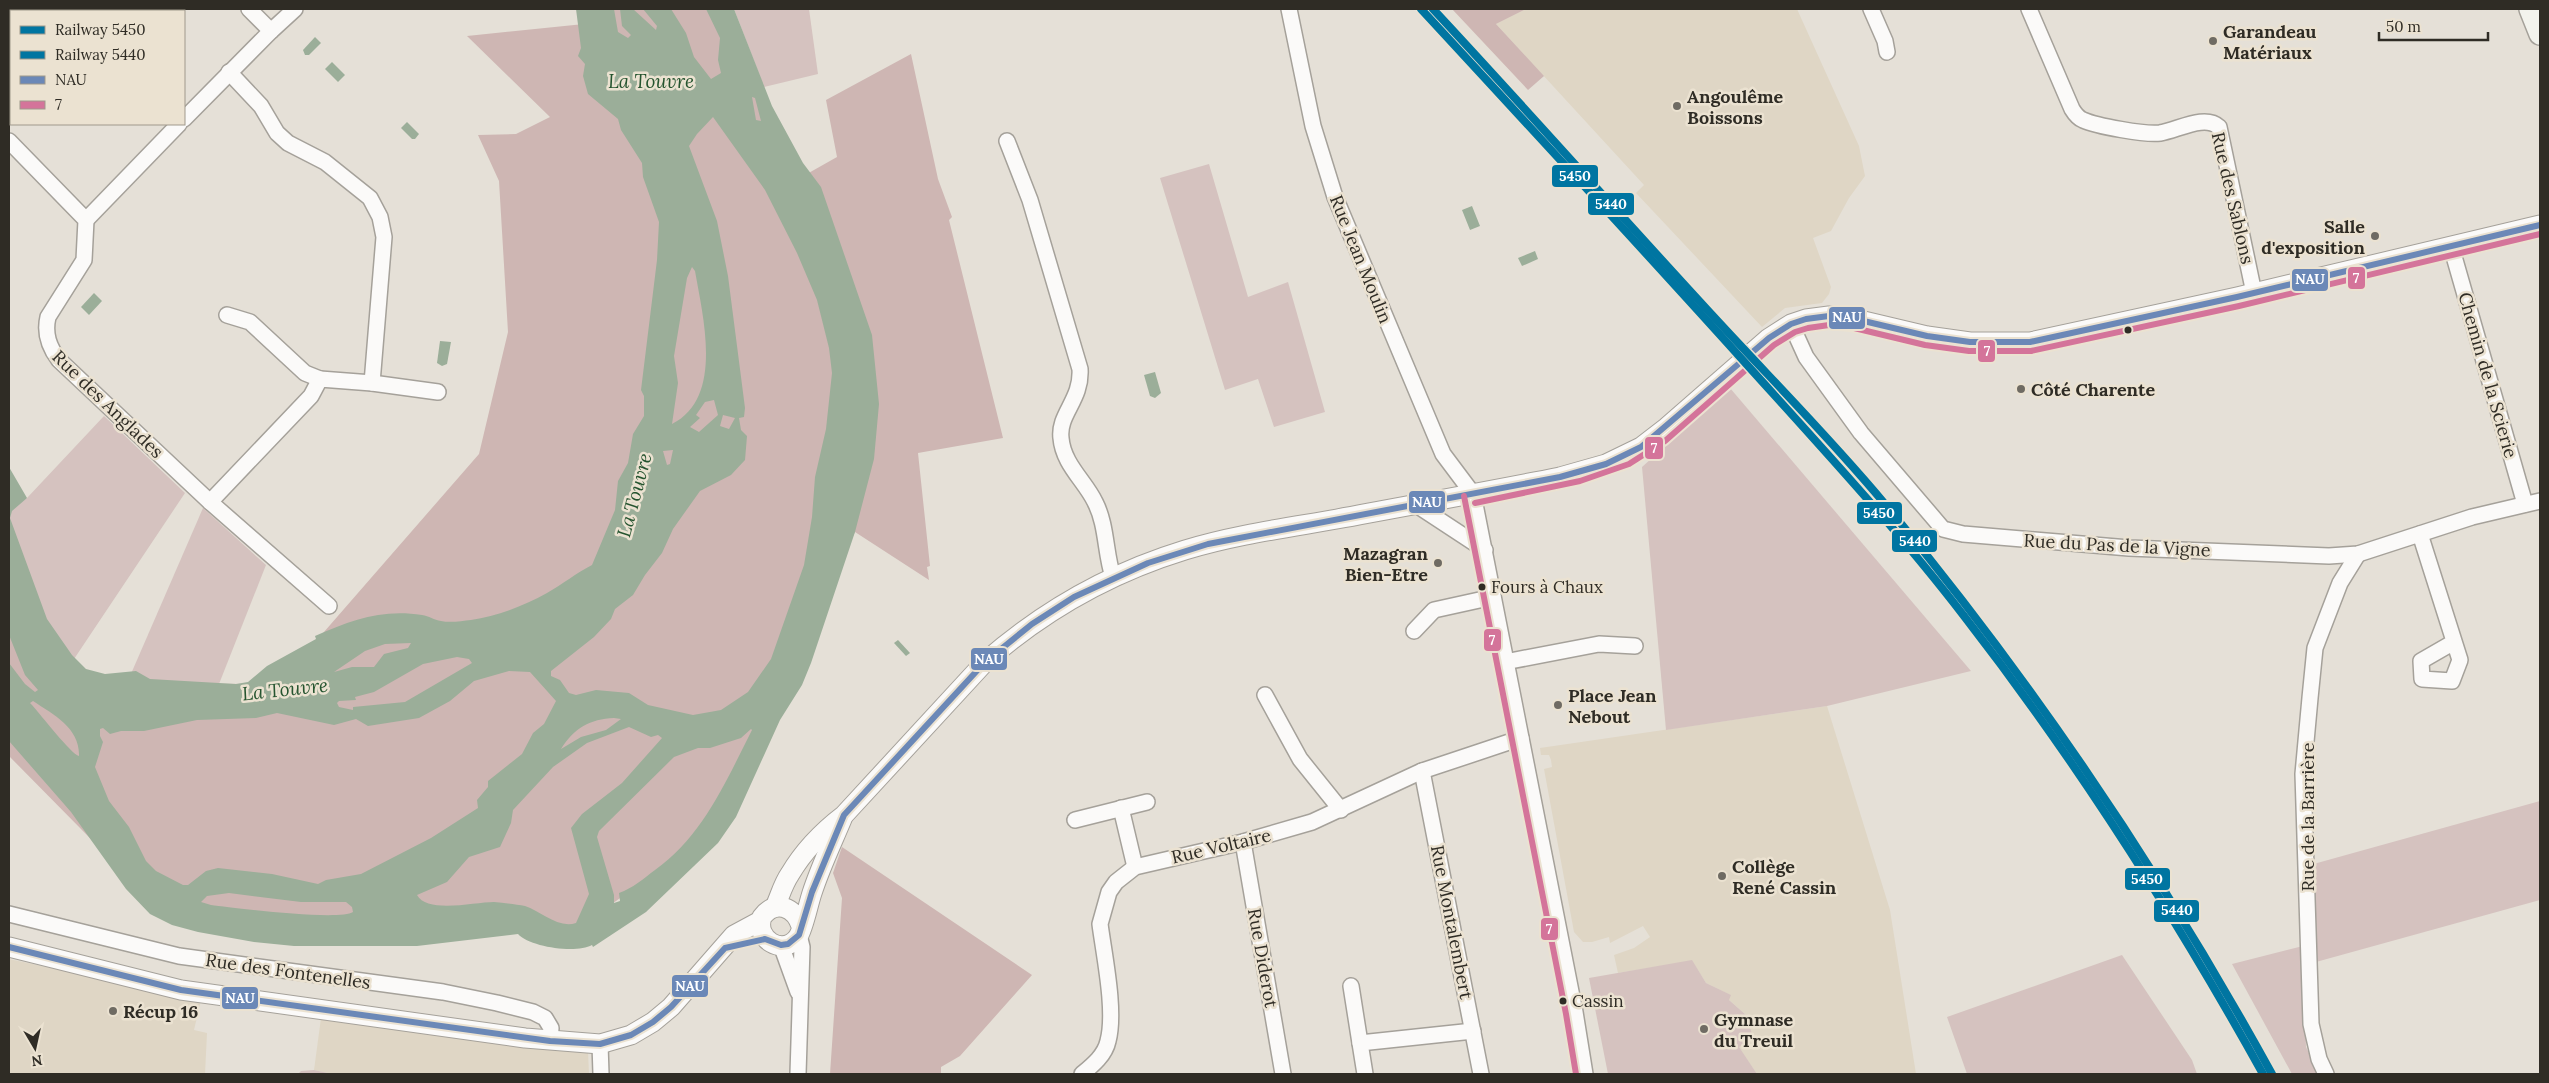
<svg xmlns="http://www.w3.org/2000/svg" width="2549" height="1083" viewBox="0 0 2549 1083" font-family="Lora,serif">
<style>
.built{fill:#dfd6c5}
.green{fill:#d5c2bf}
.forest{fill:#ceb6b3}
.water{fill:#9bae99;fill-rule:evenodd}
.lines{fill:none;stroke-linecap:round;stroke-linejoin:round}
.minor-casing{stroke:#a5a19a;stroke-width:18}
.tertiary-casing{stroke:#a5a19a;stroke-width:21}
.secondary-casing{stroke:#a5a19a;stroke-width:24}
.minor{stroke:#fbfaf9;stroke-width:15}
.tertiary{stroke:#fbfaf9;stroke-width:19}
.secondary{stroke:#f3f3ed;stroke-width:21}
.bus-1-casing{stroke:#ebe2d1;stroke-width:10}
.bus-2-casing{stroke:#ebe2d1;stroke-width:10}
.bus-1{stroke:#6b88b7;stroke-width:6}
.bus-2{stroke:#d4749a;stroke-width:6}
.rail-1-casing{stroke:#ebe2d1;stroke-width:11}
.rail-2-casing{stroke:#ebe2d1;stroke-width:11}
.rail-1{stroke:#0075a1;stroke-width:8}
.rail-2{stroke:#0075a1;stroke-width:8}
.poi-dot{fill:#6f6b63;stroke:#ebe2d1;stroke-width:2}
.bus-dot{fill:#2f2c25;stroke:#ebe2d1;stroke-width:2}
.labels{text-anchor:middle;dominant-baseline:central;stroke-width:5;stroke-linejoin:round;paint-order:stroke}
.bus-label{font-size:17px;fill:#2f2c25;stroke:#ebe2d1;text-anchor:start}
.poi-label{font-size:18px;font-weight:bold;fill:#2f2c25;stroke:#ebe2d1;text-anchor:start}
.street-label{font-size:18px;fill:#2f2c25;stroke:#ebe2d1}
.water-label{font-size:19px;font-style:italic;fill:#25542f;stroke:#ebe2d1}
.line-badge{stroke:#ebe2d1;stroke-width:2}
.badge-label{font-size:14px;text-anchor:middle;font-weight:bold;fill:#fff}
</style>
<rect width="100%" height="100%" fill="#e5e0d7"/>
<g class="built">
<path d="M1526,9H1797L1859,146L1865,176L1849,198L1831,231L1813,238L1831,287L1829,294L1822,303L1785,308L1762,327L1636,193L1644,185L1496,24Z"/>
<path d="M1827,706L1890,910L1916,1074H1757L1738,1047L1746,1015L1728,999L1730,995L1706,983L1692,961L1618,973L1614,955L1634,948L1650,937L1643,926L1610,943L1609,937L1592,942H1583L1574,932L1544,769L1552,767L1551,760L1549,755H1541L1540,748Z"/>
<path d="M9,959L201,1000L194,1030L207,1033L205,1074H9Z"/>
<path d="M321,1018L588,1051L589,1074H332L314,1070Z"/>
</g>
<g class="green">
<path d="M734,9H809L818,74L764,87Z"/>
<path d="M1209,164L1248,297L1288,282L1325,412L1274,427L1258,379L1225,390L1160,178Z"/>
<path d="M1730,388L1971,671L1827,706L1666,730L1642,467Z"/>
<path d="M104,416L185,493L66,671L9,556V509L27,498Z"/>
<path d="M203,508L266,565L219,684L127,683Z"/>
<path d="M2540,801V900L2316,962L2310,865Z"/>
<path d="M2303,946L2306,1047L2319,1074H2292L2232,964Z"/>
<path d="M2122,955L2192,1060L2197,1074H1967L1947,1017Z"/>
<path d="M1692,960L1706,983L1731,995L1729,1000L1746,1015L1753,1037L1739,1047L1757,1074H1608L1589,978Z"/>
<path d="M314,1070L332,1074H298L301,1071Z"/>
</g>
<g class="forest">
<path d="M580,9H726L798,179L837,157L826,100L911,54L938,179L952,217L949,220L1003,438L918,453L930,566L927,567L929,580L855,532L732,795L693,846L574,931L370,935L153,902L9,756V556L66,671L127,683L249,684L317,640L479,454L508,332L499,181L478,135L516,134L550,117L467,36L584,24Z"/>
<path d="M1452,9H1526L1496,24L1544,76L1528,90Z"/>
<path d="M842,847L1032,975L960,1056L941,1067V1074H830L842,898L833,873Z"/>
</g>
<g class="water">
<path d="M576,9H614L618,32L628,38L631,35L622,26L620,9H633L656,30L657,26L643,9H671L686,33L694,57L711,79L721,73L718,60L720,38L706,9H734L772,106L803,163L821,187L872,335L879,404L874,459L855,532L811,663L802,685L780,720L736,817L718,843L646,912L593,947L592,945C576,954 530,947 518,934L417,946H294L254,942L198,932L172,925L150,914L126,889L71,812L9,741V663L25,684L35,692L38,690L25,675L9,635V467L27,498L12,511L10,518L47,619L72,655L86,669L105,674L136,671L150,679L236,684L248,682L267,666L316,639L315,636C352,620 381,609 422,615C429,616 434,620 441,621C450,623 462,621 471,620C497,616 524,606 547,593C563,584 576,573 592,565L615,510L618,481L628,463L633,434L644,416V396L641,390L657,260L659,222L643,177L642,163L621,130L618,119L588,94L583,76L585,64L578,56L581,48ZM752,97L755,98L761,121L756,120ZM713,117L765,190L797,253L817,300L829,348L832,373L826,429L815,477L812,517L804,565L771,659L748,692L721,710L693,715L648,705L629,693L596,690L576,695L569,693L560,680L551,676V671L594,637L611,619L615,609L633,595L645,575L662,553L673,529L700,491L731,475L745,460L747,436L741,430L739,418L744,417L745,408L728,276L717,221L689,146L697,134ZM692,267L695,271C703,317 724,398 672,424L678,383L674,356L687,278ZM714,400L718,415L699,432L690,427L700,418L696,415L705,402ZM723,415L735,418L729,429L720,426ZM673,450L670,464L667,465L663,451ZM411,643L408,648L384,654L374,667H352L334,672L365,651L385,644ZM457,657L469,659L472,663L405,702L353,707V710L339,707L337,703L339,701L356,700L355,697L374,692L423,664ZM509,671L530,672L556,701L544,724L533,733L522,754L488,781V787L477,800L478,808L431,838L361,874L326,880L318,884L272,874L218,868L206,871L188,885H183L156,871L146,861L129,827L109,801L95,767L103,742L100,736V729L103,728L110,734L121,731H144L197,720L256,718L277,713L334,725L356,719L368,726L419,718L450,701L474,681ZM33,701C54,715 80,728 79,756C71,754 41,715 32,705L30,703ZM614,718L621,719L606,730L581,737L561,749C574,728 590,719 614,718ZM629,727L651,737L658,735L662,738L622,783L582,814L571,828L589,894L576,923C558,929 541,911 525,906C516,904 504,903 494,902C475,902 427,914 417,895L447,882L469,857L500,847L511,823L513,810L553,767L587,743ZM751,729L752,730C726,781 703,836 655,870C643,879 633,888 619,893L620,901L614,903V895L597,837L599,831L674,757L698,748H710L741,738ZM229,893L301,902H346L352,907L353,912C339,921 234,908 211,905L201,902L207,896Z"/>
<path d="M315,37L321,43L309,55H305L303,50Z"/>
<path d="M332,62L345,75L338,82L325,69Z"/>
<path d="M407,122L419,134L415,139H412L401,128Z"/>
<path d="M1472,206L1480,226L1470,230L1462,210Z"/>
<path d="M1535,251L1538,259L1522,266L1518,258Z"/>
<path d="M94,293L102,301L89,315L81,307Z"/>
<path d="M440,341L451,342L447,364L442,366L437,363Z"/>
<path d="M1155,372L1161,393L1155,398L1150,396L1144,375Z"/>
<path d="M898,640L910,653L906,656L894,643Z"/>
</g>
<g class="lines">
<defs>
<g id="minor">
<path d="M1289,9L1313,126L1335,197L1443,454L1473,494L1575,1012L1585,1074"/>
<path d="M1871,9L1885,41L1887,52"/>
<path d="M2029,9L2072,109C2075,114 2078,118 2083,120C2096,126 2146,135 2160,133C2178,130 2205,114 2219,127L2254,293"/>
<path d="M271,31L295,9"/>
<path d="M184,119L271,31L249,9"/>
<path d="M9,141L86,220L84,260L48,317C44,334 49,347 59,360L210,502L329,606"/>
<path d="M1007,141L1030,200L1080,369C1082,400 1058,414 1061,438C1063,464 1085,481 1095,502C1107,525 1105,553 1113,577"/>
<path d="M86,220L179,124"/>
<path d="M2451,246L2525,504"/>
<path d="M227,315L250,322L305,373L320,379"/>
<path d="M1791,324L1806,357L1861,433L1943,529L1963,534L2129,548L2329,556L2358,554L2472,517L2540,501"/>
<path d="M372,383L438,392"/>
<path d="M210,502L311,396L320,379L372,383L384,237L380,217L370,198L325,162L288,143L277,133L261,106L229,72"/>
<path d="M1415,504L1485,550"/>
<path d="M2420,534L2460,660L2452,681L2422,679L2421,661L2454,642"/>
<path d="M1414,631L1434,610L1493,597"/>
<path d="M1505,662L1599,644L1635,646"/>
<path d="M1265,695L1300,759L1341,810"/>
<path d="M1422,771L1481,1074"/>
<path d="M1121,808L1135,867"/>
<path d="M1075,820L1147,802"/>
<path d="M1243,842L1283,1074"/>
<path d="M9,914L179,956L443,992L497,1003L533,1012L545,1018L551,1028L550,1041"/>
<path d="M781,945L798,992"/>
<path d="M1351,986L1360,1043"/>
<path d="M600,1044L601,1074"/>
<path d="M798,1074L802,947L799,935"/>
<path d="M1082,1074C1093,1065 1105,1055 1108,1041C1116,1011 1104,955 1100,924L1109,892L1116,882L1135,867L1243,842L1312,822L1422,771L1521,738"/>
<path d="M1365,1074L1360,1043L1473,1031"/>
<path d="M2326,1074L2319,1059L2311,1024L2303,774L2310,698L2315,648L2340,583L2358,554"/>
</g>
<g id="tertiary">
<path d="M775,907C780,896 783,884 790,874C803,852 823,831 844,815L985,662C1044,610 1110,573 1185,550C1234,535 1286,528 1337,519C1411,505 1485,492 1560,477L1606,464L1641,447L1667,427L1769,338L1791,324L1806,319L1829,316L1851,318L1927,336L1970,342H2030L2237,297L2540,225"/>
<path d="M801,926C795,907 775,899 762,917C754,939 783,957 798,937C804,927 808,905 812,893C820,868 832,843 842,819"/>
<path d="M9,947L181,990L525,1038L600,1044L631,1035L653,1022L671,1007L734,935L760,921"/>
</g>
<path id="secondary" d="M2530,9L2540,34"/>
</defs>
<use href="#minor" class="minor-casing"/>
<use href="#tertiary" class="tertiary-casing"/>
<use href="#secondary" class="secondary-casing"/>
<use href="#minor" class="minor"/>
<use href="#tertiary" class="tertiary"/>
<use href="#secondary" class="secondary"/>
<defs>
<path id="bus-1" d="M9,947L181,990L550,1041L600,1044L631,1035L653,1022L671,1007L725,948L765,939L781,945L788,944L799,935L812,892L844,815L985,662L1032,624L1074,597L1148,563L1208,544L1560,477L1606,464L1641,447L1769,338L1791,324L1806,319L1829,316L1851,318L1927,336L1970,342H2030L2237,297L2540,225"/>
<g id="bus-2">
<path d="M1464,496L1566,1014L1576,1074"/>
<path d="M1475,503L1580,481L1629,464L1665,441L1774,345L1795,332L1808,328L1829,325L1850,327L1925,345L1969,351H2031L2239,306L2540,234"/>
</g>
</defs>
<use href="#bus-1" class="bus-1-casing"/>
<use href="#bus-2" class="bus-2-casing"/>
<use href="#bus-1" class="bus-1"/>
<use href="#bus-2" class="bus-2"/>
<defs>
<path id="rail-1" d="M1421,9C1531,128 1641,247 1749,367C1823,449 1897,529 1964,616C2076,760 2174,914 2263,1074"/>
<path id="rail-2" d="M1433,9C1528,111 1620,215 1714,317C1771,379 1831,439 1885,504C2032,681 2161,872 2272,1074"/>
</defs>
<use href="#rail-1" class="rail-1-casing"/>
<use href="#rail-2" class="rail-2-casing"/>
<use href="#rail-1" class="rail-1"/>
<use href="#rail-2" class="rail-2"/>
</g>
<g class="poi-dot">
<circle cx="2213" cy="41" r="5"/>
<circle cx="1677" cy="106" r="5"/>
<circle cx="2375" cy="236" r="5"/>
<circle cx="2021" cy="389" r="5"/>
<circle cx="1438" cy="563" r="5"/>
<circle cx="1558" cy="705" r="5"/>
<circle cx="1722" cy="876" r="5"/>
<circle cx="113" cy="1011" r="5"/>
<circle cx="1704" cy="1029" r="5"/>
</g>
<g class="bus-dot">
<circle cx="2128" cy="330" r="4.5"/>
<circle cx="1482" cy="587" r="4.5"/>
<circle cx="1563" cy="1001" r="4.5"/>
</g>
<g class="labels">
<g class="bus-label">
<text x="1491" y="587">Fours à Chaux</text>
<text x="1572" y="1001">Cassin</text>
</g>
<g class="poi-label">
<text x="2223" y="31">Garandeau<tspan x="2223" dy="21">Matériaux</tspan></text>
<text x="1687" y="96">Angoulême<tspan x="1687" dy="21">Boissons</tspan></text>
<text x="2365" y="226" text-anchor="end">Salle<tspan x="2365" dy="21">d'exposition</tspan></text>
<text x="2031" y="389">Côté Charente</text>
<text x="1428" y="553" text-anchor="end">Mazagran<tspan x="1428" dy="21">Bien-Etre</tspan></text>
<text x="1568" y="695">Place Jean<tspan x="1568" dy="21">Nebout</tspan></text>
<text x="1732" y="866">Collège<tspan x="1732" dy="21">René Cassin</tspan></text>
<text x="123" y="1011">Récup 16</text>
<text x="1714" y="1019">Gymnase<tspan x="1714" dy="21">du Treuil</tspan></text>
</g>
<g class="street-label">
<text transform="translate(2233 198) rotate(77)">Rue des Sablons</text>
<text transform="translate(1361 259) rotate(68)">Rue Jean Moulin</text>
<text transform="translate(2488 375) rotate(74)">Chemin de la Scierie</text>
<text transform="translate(108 404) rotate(44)">Rue des Anglades</text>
<text transform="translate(2117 545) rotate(3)">Rue du Pas de la Vigne</text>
<text transform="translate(2307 817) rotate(-90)">Rue de la Barrière</text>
<text transform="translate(1221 846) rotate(-13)">Rue Voltaire</text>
<text transform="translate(1452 922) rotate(79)">Rue Montalembert</text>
<text transform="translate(1263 958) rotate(80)">Rue Diderot</text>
<text transform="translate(288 971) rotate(8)">Rue des Fontenelles</text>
</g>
<g class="water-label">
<text x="651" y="81">La Touvre</text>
<text transform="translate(634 495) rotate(-75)">La Touvre</text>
<text transform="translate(285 689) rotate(-6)">La Touvre</text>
</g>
</g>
<g class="line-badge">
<rect x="1551" y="164" width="48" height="24" rx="5" fill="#0075a1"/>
<rect x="1587" y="192" width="48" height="24" rx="5" fill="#0075a1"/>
<rect x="2347" y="266" width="19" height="24" rx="5" fill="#d4749a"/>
<rect x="2291" y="268" width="38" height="24" rx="5" fill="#6b88b7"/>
<rect x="1828" y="306" width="38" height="24" rx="5" fill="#6b88b7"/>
<rect x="1977" y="339" width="19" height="24" rx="5" fill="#d4749a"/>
<rect x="1644" y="436" width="20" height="24" rx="5" fill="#d4749a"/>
<rect x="1408" y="490" width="38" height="24" rx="5" fill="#6b88b7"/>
<rect x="1856" y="501" width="47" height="24" rx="5" fill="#0075a1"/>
<rect x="1891" y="529" width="47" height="24" rx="5" fill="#0075a1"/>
<rect x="1483" y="628" width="19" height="24" rx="5" fill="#d4749a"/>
<rect x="970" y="647" width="38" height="24" rx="5" fill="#6b88b7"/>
<rect x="2124" y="867" width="47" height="24" rx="5" fill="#0075a1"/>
<rect x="2153" y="899" width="47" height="24" rx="5" fill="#0075a1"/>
<rect x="1540" y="917" width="19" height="24" rx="5" fill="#d4749a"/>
<rect x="671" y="974" width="38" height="24" rx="5" fill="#6b88b7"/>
<rect x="221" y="986" width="38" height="24" rx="5" fill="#6b88b7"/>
</g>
<g class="badge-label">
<text x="1575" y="181">5450</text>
<text x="1611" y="209">5440</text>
<text x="2356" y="283">7</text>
<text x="2310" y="284">NAU</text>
<text x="1847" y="322">NAU</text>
<text x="1987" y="356">7</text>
<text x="1654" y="453">7</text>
<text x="1427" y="507">NAU</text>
<text x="1879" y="518">5450</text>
<text x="1915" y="546">5440</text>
<text x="1492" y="645">7</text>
<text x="989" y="664">NAU</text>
<text x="2147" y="884">5450</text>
<text x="2177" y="915">5440</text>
<text x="1549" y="934">7</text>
<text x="690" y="991">NAU</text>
<text x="240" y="1003">NAU</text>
</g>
<rect width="2549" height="1083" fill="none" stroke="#2f2c25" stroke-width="20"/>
<rect x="10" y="10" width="175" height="115" fill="#ebe2d1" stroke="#a0998c"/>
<rect x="20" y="26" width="25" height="8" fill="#0075a1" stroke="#a0998c"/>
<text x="55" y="35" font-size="15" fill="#2f2c25">Railway 5450</text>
<rect x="20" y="51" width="25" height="8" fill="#0075a1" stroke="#a0998c"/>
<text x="55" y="60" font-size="15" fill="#2f2c25">Railway 5440</text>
<rect x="20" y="76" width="25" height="8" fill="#6b88b7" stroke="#a0998c"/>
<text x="55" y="85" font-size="15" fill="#2f2c25">NAU</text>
<rect x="20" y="101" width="25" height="8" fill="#d4749a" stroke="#a0998c"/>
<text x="55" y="110" font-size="15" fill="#2f2c25">7</text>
<g transform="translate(35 1048) rotate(171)" stroke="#ebe2d1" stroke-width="4" paint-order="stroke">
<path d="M0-4L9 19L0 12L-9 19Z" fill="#2f2c25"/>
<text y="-8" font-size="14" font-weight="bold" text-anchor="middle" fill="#2f2c25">N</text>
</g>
<path d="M2379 32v8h109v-8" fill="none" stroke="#2f2c25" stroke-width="2.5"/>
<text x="2386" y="32" font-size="15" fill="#2f2c25" stroke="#ebe2d1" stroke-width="4" paint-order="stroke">50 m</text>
</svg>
